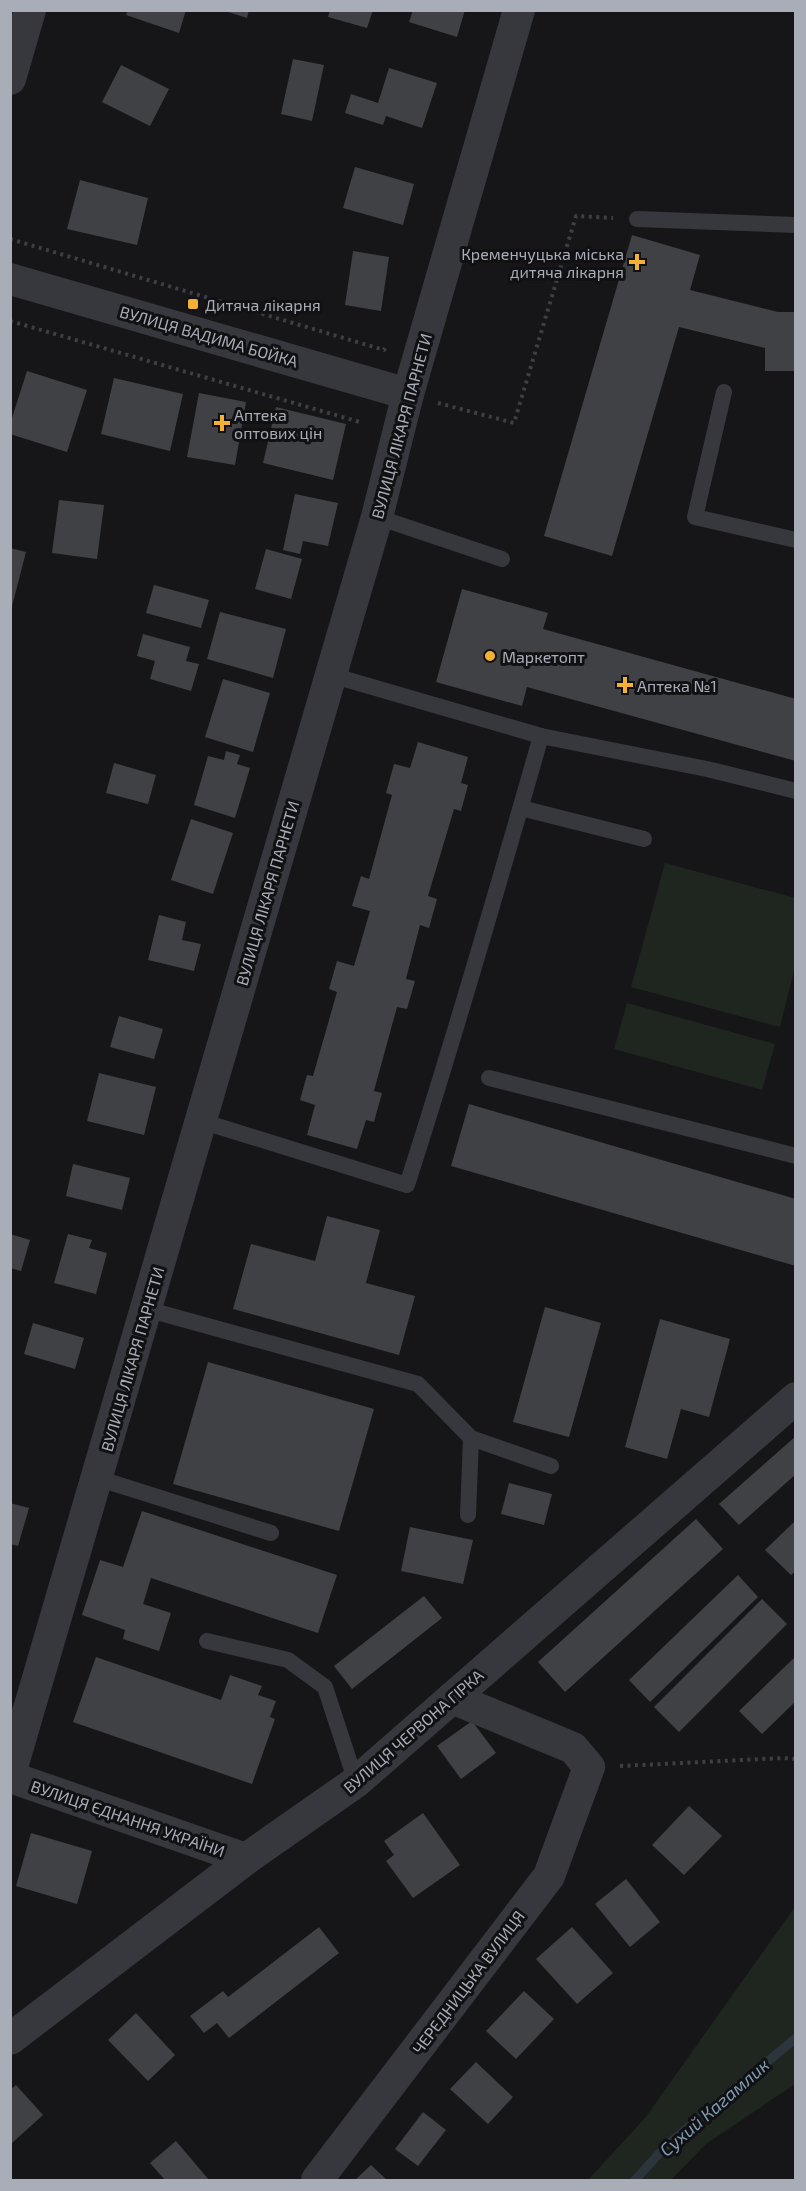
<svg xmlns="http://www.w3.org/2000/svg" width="806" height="2191" viewBox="0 0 806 2191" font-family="'Exo 2',sans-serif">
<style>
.green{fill:#1e261f}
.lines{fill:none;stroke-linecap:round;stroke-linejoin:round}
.stream{stroke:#2c353c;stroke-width:9}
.building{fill:#404145}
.path{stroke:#3d3f44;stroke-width:4;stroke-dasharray:3 4.5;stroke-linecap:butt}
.lane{stroke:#37383d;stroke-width:16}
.street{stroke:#37383d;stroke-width:32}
.poi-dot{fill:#f2b134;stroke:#111113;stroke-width:2}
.labels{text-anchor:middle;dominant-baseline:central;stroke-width:6;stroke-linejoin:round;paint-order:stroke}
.poi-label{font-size:16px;fill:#a8adb8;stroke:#111113;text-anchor:start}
.street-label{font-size:16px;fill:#a8adb8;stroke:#111113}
.water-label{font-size:18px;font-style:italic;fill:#7f9bb3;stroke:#111113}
</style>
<rect width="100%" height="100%" fill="#161618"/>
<g class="green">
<path d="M665,863L795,898V967L780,1027L631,987Z"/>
<path d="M627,1003L775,1044L762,1090L614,1049Z"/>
<path d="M795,1907V2084L706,2144L671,2180H588L645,2118Z"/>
</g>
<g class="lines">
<path class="stream" d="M635,2180L667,2145L796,2038"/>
</g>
<g class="building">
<path d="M128,10H186L179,33L126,15Z"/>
<path d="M222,10H249L247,18Z"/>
<path d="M330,10H373L367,28L328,17Z"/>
<path d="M413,10H465L457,37L409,22Z"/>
<path d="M293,59L324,65L312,121L281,114Z"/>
<path d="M121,65L169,89L150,126L102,102Z"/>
<path d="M389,68L437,83L422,128L386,116L383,125L345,113L351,94L378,103Z"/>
<path d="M355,167L414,184L403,225L343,208Z"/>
<path d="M80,180L148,198L137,245L67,229Z"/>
<path d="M632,235L700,255L690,290L778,312H796V371H765V348L679,327L612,556L544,536Z"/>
<path d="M353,251L389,257L381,311L345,305Z"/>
<path d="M27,371L87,390L67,452L10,434V424Z"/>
<path d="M114,378L183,394L170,451L101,434Z"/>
<path d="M199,393L246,402L235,465L187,457Z"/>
<path d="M276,407L346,424L333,480L263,463Z"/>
<path d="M295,494L338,503L328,546L303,541L300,554L283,550Z"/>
<path d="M59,500L104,505L97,559L52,553Z"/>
<path d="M10,548L26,552L11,610H10Z"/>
<path d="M266,549L302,559L291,599L255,589Z"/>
<path d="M154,585L209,600L201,628L146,613Z"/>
<path d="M462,589L548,613L543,629L796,699V761L527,687L522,706L436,682Z"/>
<path d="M220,612L286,629L273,678L207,659Z"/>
<path d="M143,634L190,647L186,661L199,664L191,691L150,679L155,661L137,656Z"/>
<path d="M223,679L270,693L253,752L205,737Z"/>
<path d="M418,742L468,757L461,783L468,785L461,811L454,809L428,896L437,899L429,928L420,925L406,979L415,981L407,1009L397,1007L374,1091L382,1093L374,1122L366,1120L357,1149L307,1135L315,1105L300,1100L307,1075L313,1076L337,992L329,989L337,961L354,966L370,911L352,906L361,876L369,879L392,795L386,793L394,764L410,768Z"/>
<path d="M226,751L240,755L237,764L250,768L235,818L194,805L208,756L224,760Z"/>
<path d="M114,763L156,775L148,804L106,793Z"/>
<path d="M191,819L233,833L213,894L171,880Z"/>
<path d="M159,915L186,922L182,940L201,944L194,971L148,960Z"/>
<path d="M119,1016L163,1029L154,1059L110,1047Z"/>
<path d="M99,1073L156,1087L144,1135L87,1121Z"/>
<path d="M469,1104L796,1199V1266L451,1166Z"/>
<path d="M73,1164L130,1178L122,1210L66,1196Z"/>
<path d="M327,1216L380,1230L366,1283L415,1296L399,1355L233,1309L251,1244L315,1261Z"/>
<path d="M10,1234L30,1240L21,1271L10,1268Z"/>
<path d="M68,1234L92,1240L89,1248L107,1253L96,1294L54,1283Z"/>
<path d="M545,1307L601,1323L569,1437L513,1422Z"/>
<path d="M660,1319L730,1339L709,1417L681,1409L667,1459L625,1447Z"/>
<path d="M33,1323L84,1338L75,1369L24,1354Z"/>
<path d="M208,1362L374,1409L339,1531L173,1484Z"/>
<path d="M796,1436V1474L739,1525L719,1504Z"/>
<path d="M509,1483L552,1494L544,1525L501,1514Z"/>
<path d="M10,1503L29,1508L18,1546L10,1544Z"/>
<path d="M142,1511L337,1575L318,1633L151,1578L143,1604L171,1613L159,1651L123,1639L125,1630L82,1615L100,1560L123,1567Z"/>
<path d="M696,1519L723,1549L565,1692L538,1662Z"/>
<path d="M796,1520V1571L791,1575L765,1550Z"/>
<path d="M410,1527L473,1540L463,1584L401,1571Z"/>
<path d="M738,1575L758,1597L650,1702L629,1680Z"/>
<path d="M424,1596L442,1618L352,1689L334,1666Z"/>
<path d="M762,1599L787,1624L679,1732L654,1707Z"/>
<path d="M796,1656V1701L762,1734L739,1711Z"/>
<path d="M96,1657L221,1700L230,1675L262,1686L258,1695L276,1701L270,1717L275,1719L252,1784L73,1722Z"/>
<path d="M472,1721L496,1753L461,1779L437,1746Z"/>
<path d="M689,1806L722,1836L684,1875L652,1845Z"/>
<path d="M423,1813L460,1865L413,1898L386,1861L394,1855L384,1841Z"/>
<path d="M31,1833L92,1851L77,1904L16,1886Z"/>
<path d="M626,1879L660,1922L630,1947L595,1904Z"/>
<path d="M319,1927L339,1953L229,2038L217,2023L204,2033L190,2016L223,1991L228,1997Z"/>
<path d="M572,1927L613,1973L577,2004L536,1959Z"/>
<path d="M524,1991L554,2019L516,2059L486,2031Z"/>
<path d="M136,2013L175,2055L148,2081L108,2040Z"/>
<path d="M476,2062L513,2097L488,2124L450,2089Z"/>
<path d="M16,2085L43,2115L12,2143L10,2141V2090Z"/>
<path d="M423,2112L446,2130L418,2166L395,2149Z"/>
<path d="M176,2141L209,2180H165L150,2163Z"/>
<path d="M371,2165L387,2180H355Z"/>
</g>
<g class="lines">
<g class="path">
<path d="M10,239L384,350L385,348"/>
<path d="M10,321L363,423"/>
<path d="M438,403L514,423L576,216L613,218"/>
<path d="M620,1766L783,1758L796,1759"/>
</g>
<g class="lane">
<path d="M637,219L796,225"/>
<path d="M724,392L695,517L796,540"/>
<path d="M377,517L502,559"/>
<path d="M541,736L707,769L796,791"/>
<path d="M521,808L644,839"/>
<path d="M489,1078L796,1156"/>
<path d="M201,1121L407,1185C455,1036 498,887 541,736L331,675"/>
<path d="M146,1309L418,1384L471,1438L551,1466"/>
<path d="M97,1478L271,1533"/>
<path d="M468,1515L471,1438"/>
<path d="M207,1641L288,1660L325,1687L356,1782"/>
</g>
<g class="street">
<path d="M10,79L30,10"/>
<path d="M10,279L408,394"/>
<path d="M10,1774L377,517L408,394L519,10"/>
<path d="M10,1777L246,1859"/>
<path d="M10,2039L246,1859L356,1782L796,1398"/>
<path d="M317,2180L549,1876L589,1767L573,1748L452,1698"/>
</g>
</g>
<g class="poi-dot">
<path d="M634 253h6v6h6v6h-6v6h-6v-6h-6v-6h6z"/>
<rect x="187" y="298" width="12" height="12" rx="3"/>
<path d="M219 414h6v6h6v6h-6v6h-6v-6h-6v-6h6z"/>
<circle cx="490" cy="656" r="6"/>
<path d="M622 676h6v6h6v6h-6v6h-6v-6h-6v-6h6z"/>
</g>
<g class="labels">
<g class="poi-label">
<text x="624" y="253" text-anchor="end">Кременчуцька міська<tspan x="624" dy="18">дитяча лікарня</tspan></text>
<text x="205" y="304">Дитяча лікарня</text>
<text x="234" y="414">Аптека<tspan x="234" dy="18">оптових цін</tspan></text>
<text x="502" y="656">Маркетопт</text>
<text x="637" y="685">Аптека №1</text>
</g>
<g class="street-label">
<text transform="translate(209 336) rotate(16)">ВУЛИЦЯ ВАДИМА БОЙКА</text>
<text transform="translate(401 426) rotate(-75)">ВУЛИЦЯ ЛІКАРЯ ПАРНЕТИ</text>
<text transform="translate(267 893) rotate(-74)">ВУЛИЦЯ ЛІКАРЯ ПАРНЕТИ</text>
<text transform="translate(132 1359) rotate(-74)">ВУЛИЦЯ ЛІКАРЯ ПАРНЕТИ</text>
<text transform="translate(413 1731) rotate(-41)">ВУЛИЦЯ ЧЕРВОНА ГІРКА</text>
<text transform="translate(128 1818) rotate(19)">ВУЛИЦЯ ЄДНАННЯ УКРАЇНИ</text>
<text transform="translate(468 1982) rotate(-53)">ЧЕРЕДНИЦЬКА ВУЛИЦЯ</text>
</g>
<g class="water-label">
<text transform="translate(714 2107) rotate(-41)">Сухий Кагамлик</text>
</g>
</g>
<rect width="806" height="2191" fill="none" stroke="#a8adb8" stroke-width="24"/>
</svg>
